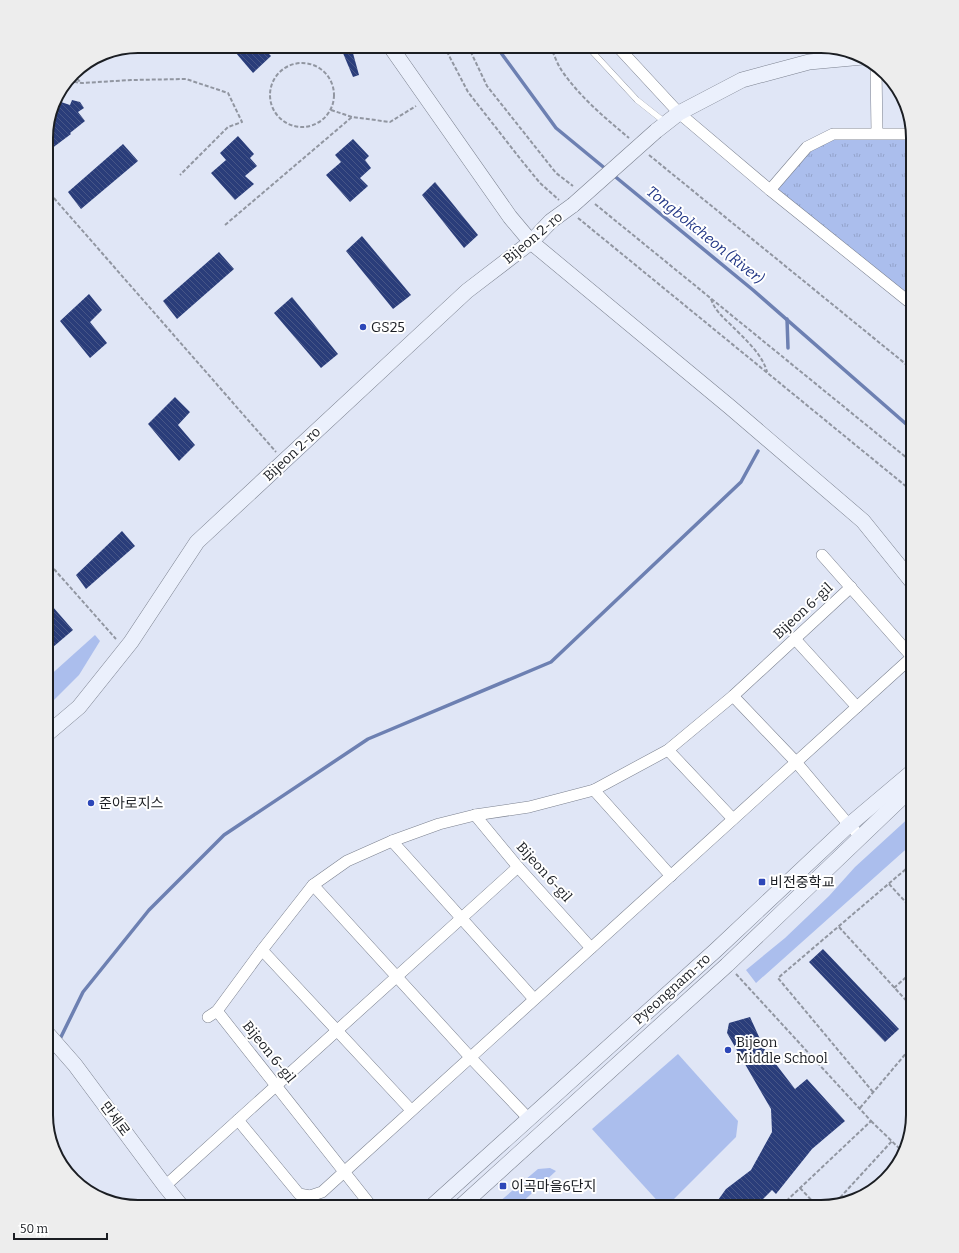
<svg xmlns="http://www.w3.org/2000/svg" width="959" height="1253" viewBox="0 0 959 1253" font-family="Bitter,'Noto Sans KR',serif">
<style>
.grass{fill:#abbeed}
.park{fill:url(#park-tufts)}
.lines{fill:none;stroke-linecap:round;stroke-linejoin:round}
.stream{stroke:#6d80b2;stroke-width:3.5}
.building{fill:url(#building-back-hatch)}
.lane-casing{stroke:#7b818f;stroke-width:6}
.street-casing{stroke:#7b818f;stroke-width:12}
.secondary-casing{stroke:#7b818f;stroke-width:16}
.path{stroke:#9196a1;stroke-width:2;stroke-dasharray:4 2;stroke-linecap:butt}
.lane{stroke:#fff;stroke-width:5.5}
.street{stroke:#fff;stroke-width:11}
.secondary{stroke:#ebf0fc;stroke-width:15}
.secondary-bridge-casing{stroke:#7b818f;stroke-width:16;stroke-linecap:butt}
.secondary-bridge{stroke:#ebf0fc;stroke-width:15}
.poi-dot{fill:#2d47b8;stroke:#fff;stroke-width:1.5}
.labels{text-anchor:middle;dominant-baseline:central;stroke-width:4;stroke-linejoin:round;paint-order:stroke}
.street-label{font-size:14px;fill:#1b1e23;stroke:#fff}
.poi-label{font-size:14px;fill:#1b1e23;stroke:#fff;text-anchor:start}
.water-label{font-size:15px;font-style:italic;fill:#213685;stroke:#fff}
.rim{fill:none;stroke:#1b1e23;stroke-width:2}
</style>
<defs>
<pattern id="park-tufts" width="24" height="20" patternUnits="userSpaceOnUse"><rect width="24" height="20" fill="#abbeed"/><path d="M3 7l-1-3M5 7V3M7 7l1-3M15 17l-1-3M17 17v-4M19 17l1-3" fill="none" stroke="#93a3cb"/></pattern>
<pattern id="building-back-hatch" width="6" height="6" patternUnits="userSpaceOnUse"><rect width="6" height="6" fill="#2a3d7a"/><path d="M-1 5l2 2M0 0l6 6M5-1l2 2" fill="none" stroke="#475687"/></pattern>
</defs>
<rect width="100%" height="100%" fill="#e0e6f6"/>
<g class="grass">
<path d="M95,635L100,641L79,675L46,708V679Z"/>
<path d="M913,814V843L756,983L746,970L785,938L829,896L855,867Z"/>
<path d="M678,1054L738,1121L736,1137L666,1207H663L592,1129Z"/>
<path d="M550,1168L556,1171L517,1207H493L538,1169Z"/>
</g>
<path class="park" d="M833,134L913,138V305L770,190L807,147Z"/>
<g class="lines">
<g class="stream">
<path d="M496,46L556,128L607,170"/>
<path d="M612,174L753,290L913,430"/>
<path d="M787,319L788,348"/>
<path d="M59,1041L83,992L149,910L224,835L368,739L551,662L741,482L758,451"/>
<path d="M46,1067L55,1048"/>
</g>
</g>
<g class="building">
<path d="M230,46H261L271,56L253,73Z"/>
<path d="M340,46H351L359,75L353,77Z"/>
<path d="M55,100L70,105L72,100L80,102L84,108L78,112L85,121L70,133L71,134L51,149L46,142V132Z"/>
<path d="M238,136L254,154L250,158L257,166L245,176L254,184L235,200L211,173L226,160L220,153Z"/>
<path d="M353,139L369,156L365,160L371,168L360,178L368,186L350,202L326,175L341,162L335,155Z"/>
<path d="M123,144L138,161L81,209L68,192Z"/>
<path d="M435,182L478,235L464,248L422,195Z"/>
<path d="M362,236L411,295L393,309L346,251Z"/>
<path d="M219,252L234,269L177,319L163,301Z"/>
<path d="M89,294L102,310L90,322L107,343L90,358L60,321Z"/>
<path d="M292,297L338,354L321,368L274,313Z"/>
<path d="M175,397L190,412L178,425L195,445L179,461L148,424Z"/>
<path d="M122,531L135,546L86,589L76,575Z"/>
<path d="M46,599L73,630L46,653Z"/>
<path d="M823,949L899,1029L885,1042L809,962Z"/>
<path d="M750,1017L765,1050L795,1089L807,1079L845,1121L812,1149L776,1194L772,1190L755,1207H713L726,1189L751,1170L772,1132L771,1109L727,1033L729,1023Z"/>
</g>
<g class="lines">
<defs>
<path id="lane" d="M587,46L637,100L666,123"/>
<g id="street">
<path d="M617,46L679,113L770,190L913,305"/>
<path d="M876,67L877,133"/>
<path d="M770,190L807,147L833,134H912"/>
<path d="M822,555L913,658"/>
<path d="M795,639L857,707"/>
<path d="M733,696L796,762L849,825L861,837"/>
<path d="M668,750L733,819"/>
<path d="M594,790L671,876"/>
<path d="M475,815L518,867L591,948"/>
<path d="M392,841L534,999"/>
<path d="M313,885L470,1057L528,1118"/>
<path d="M262,950L411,1110"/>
<path d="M217,1011L372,1207"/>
<path d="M208,1017L217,1011L262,950L313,885L347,861L392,841L439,824L475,815L529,807L594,790L668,750L733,696L851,587"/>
<path d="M238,1120L299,1194L310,1196L322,1192L912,657"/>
<path d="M165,1186L518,867"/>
<path d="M165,1207L175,1199"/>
</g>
<g id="secondary">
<path d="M390,46L510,217L531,242L730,407L863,521L913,583"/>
<path d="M656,131L679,113L742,80L809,62L863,57"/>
<path d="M46,735L79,707L131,642L197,542L467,291L531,242L551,221L573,205"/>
<path d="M46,1032L75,1065L165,1186L182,1207"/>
<path d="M431,1207L716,950L849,825L913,771"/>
<path d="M460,1207L727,965L913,787"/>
</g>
</defs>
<use href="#lane" class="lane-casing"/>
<use href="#street" class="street-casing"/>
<use href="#secondary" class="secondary-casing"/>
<g class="path">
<path d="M444,46L468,92L522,161L540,183L559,200"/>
<path d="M468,46L487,86L556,173L573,186"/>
<path d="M550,46C554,54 557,64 562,71C580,97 605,118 629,138"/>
<circle cx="302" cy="95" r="32"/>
<path d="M73,74L81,83"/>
<path d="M68,81L82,83L131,80L186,79L228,93L242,122L228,127L180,175"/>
<path d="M331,110L352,117L390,122L416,106"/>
<path d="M649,155L913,370"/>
<path d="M46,189L276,452"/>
<path d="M595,204L913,463"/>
<path d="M578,218L913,492"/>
<path d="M225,225L352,117"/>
<path d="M711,299C715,311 723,317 732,326C744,338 763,355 767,372"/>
<path d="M46,560L116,639"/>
<path d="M889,884L913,910"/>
<path d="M839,927L913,1008"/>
<path d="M736,974L871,1121L780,1207"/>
<path d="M894,988L913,971"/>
<path d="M909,1049L913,1053"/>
<path d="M873,1092L778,978L913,863"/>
<path d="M860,1108L913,1045"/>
<path d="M871,1121L903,1152"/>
<path d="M800,1188L818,1207"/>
<path d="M836,1202L892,1141"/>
</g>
<use href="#lane" class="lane"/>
<use href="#street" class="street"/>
<use href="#secondary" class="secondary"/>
<defs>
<path id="secondary-bridge" d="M573,205L656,131"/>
</defs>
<use href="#secondary-bridge" class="secondary-bridge-casing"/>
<use href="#secondary-bridge" class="secondary-bridge"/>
</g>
<g class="poi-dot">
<circle cx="363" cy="327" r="4"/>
<circle cx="91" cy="803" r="4"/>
<rect x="758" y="878" width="8" height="8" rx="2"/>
<circle cx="728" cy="1050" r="4"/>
<rect x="499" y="1182" width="8" height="8" rx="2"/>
</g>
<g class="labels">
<g class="street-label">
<text transform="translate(533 238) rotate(-40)">Bijeon 2-ro</text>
<text transform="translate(292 454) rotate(-43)">Bijeon 2-ro</text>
<text transform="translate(803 611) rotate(-43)">Bijeon 6-gil</text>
<text transform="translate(544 872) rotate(48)">Bijeon 6-gil</text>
<text transform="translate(672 989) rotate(-42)">Pyeongnam-ro</text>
<text transform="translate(269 1052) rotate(51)">Bijeon 6-gil</text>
<text transform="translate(115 1119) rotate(53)">만세로</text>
</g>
<g class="poi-label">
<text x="371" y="327">GS25</text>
<text x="99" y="803">준아로지스</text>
<text x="770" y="882">비전중학교</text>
<text x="736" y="1042">Bijeon<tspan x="736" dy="16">Middle School</tspan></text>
<text x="511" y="1186">이곡마을6단지</text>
</g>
<g class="water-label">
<text transform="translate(705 235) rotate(39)">Tongbokcheon (River)</text>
</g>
</g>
<path d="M0 0H959V1253H0ZM138 53H821A85 85 0 0 1 906 138V1115A85 85 0 0 1 821 1200H138A85 85 0 0 1 53 1115V138A85 85 0 0 1 138 53Z" fill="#ededed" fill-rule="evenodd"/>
<path class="rim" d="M138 53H821A85 85 0 0 1 906 138V1115A85 85 0 0 1 821 1200H138A85 85 0 0 1 53 1115V138A85 85 0 0 1 138 53Z"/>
<path d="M14 1233v6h93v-6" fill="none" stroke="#1b1e23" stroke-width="2"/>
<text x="20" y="1233" font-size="12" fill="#1b1e23" stroke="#ffffff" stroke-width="3" paint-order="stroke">50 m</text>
</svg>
